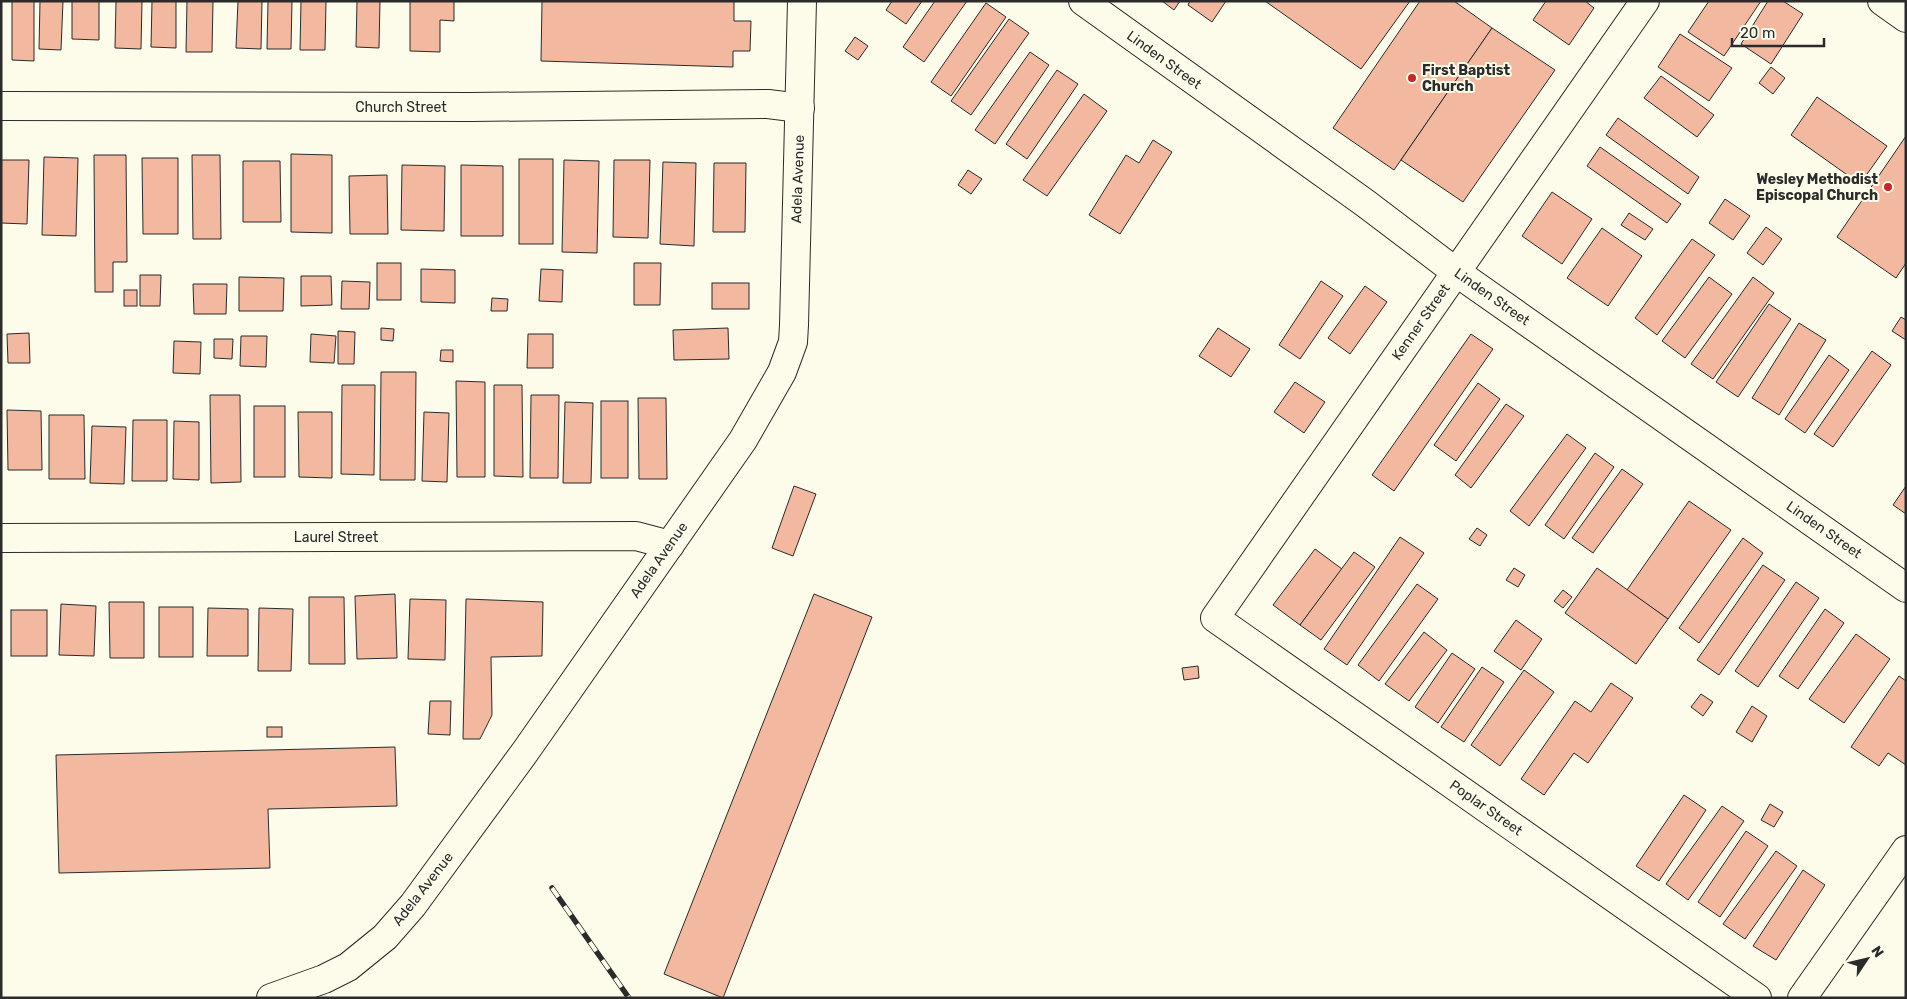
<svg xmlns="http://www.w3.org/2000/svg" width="1907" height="999" viewBox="0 0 1907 999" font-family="Rubik,sans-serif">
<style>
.building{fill:#f2b8a0;stroke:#2b2b2b}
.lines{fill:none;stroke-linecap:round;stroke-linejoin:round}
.minor-casing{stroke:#2b2b2b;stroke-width:30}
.minor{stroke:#fdfbea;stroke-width:28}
.rail-casing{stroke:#2b2b2b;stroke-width:5.5}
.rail{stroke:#fdfbea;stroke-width:4;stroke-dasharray:11;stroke-linecap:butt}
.poi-dot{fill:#c62828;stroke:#fdfbea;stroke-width:2}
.labels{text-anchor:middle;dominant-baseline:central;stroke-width:4;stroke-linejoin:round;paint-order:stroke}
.street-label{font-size:14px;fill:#2b2b2b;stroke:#fdfbea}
.poi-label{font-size:14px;font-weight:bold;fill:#2b2b2b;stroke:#fdfbea;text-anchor:start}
</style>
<rect width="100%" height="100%" fill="#fdfbea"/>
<g class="building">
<path d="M12,1H34V61L12,60Z"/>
<path d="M40,1H63L61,50L39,49Z"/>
<path d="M72,1H99V40L72,39Z"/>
<path d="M116,1H142L141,49L115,48Z"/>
<path d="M152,1H176V48L151,47Z"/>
<path d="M187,1H213L212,52H186Z"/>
<path d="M238,1H262L261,49L236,48Z"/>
<path d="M268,1H292L291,49H267Z"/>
<path d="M301,1H326L325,50H300Z"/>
<path d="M357,1H380L379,48L356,47Z"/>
<path d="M410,1H454V21L440,20V52L410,51Z"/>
<path d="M542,1H734V21H751L750,51H733V67L541,61Z"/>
<path d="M892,1H922L906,24L886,10Z"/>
<path d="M935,1H967L924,62L903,47Z"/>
<path d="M1162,1H1180L1174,10Z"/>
<path d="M1190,1H1226L1212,22L1188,5Z"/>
<path d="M1265,1H1410L1361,69Z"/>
<path d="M1420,1H1454L1492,28L1394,170L1333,128Z"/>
<path d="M1546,1H1585L1594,8L1569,45L1533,20Z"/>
<path d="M1709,1H1761L1724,56L1688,32Z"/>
<path d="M1768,1H1783L1803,14L1771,64L1741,44Z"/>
<path d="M986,3L1006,17L951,96L931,82Z"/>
<path d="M1009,19L1029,33L971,115L951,101Z"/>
<path d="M1492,28L1555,70L1463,202L1401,160Z"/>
<path d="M1680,34L1732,68L1709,101L1658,67Z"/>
<path d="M855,37L868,46L858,60L845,51Z"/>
<path d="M1030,52L1049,65L995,144L975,130Z"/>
<path d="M1771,67L1785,78L1773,94L1759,83Z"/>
<path d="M1057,70L1078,84L1027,159L1006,144Z"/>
<path d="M1661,76L1714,115L1697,137L1644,98Z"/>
<path d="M1084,94L1107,111L1047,196L1023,180Z"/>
<path d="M1817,97L1887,146L1860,184L1791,135Z"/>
<path d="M1618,118L1699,177L1688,194L1606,135Z"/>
<path d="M1906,136V263L1896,278L1837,237Z"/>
<path d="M1153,140L1172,152L1120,234L1089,215L1126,155L1139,163Z"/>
<path d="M1600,147L1681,204L1667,223L1587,166Z"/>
<path d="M291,154L332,155V233L291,232Z"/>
<path d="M94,155H126L127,262H113V292H95Z"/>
<path d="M192,155H220L221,239H193Z"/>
<path d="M44,157L78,158L76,236L42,235Z"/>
<path d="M142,158H178V234H143Z"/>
<rect x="519" y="159" width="34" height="85"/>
<path d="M1,160H29L27,224L1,223Z"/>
<path d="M564,160L599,161L597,253L562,252Z"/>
<path d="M614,160H650L648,238L613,237Z"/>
<path d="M243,161H280L281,222H243Z"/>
<path d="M663,162L696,163L694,246L660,244Z"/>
<path d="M714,163H746L745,232H713Z"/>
<path d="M402,165L445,166L444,231L401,230Z"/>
<path d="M461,165L503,166V236H461Z"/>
<path d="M968,170L982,179L971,194L958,185Z"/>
<path d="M387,175L388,234H350L349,176Z"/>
<path d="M1552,192L1592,219L1562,264L1522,236Z"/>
<path d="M1725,199L1750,216L1733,240L1709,223Z"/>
<path d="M1629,213L1653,229L1645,240L1621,225Z"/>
<path d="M1766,227L1782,239L1763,265L1747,253Z"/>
<path d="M1602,228L1642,256L1608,306L1567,278Z"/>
<path d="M1692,239L1715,255L1657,335L1635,318Z"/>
<rect x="377" y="263" width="24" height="37"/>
<path d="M634,263H661L660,305H634Z"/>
<path d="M421,269L455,270V303L421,302Z"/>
<path d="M541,269L563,270L562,302L539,301Z"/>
<path d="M140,275H161L160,306H140Z"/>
<path d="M301,276H331L332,305L301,306Z"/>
<path d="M239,277L284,278L283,311H239Z"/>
<path d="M1709,277L1732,294L1685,358L1662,341Z"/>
<path d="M1753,277L1774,293L1713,379L1691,364Z"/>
<path d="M342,281L370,282L369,309H341Z"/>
<path d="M1321,281L1343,296L1300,359L1279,345Z"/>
<rect x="712" y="283" width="37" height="26"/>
<path d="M193,284H227L226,314H194Z"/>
<path d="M1365,286L1387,302L1350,354L1328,338Z"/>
<rect x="124" y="290" width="13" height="16"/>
<path d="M492,298L508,299L507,311H491Z"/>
<path d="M1769,304L1791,319L1738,397L1716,382Z"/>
<path d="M1901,317L1906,320V340L1892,331Z"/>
<path d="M1799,323L1826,340L1779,415L1752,398Z"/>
<path d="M381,328L394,329L393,341L381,340Z"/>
<path d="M728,328L729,359L674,360L673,330Z"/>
<path d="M1218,328L1250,349L1231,377L1199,356Z"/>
<path d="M338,331L355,332L354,364H338Z"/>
<path d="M29,333L30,363H8L7,334Z"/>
<path d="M311,334L336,336L334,363L310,362Z"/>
<path d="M528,334H553V368H527Z"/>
<path d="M1471,334L1493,349L1394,491L1372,475Z"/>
<path d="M241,336H267L266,367L240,366Z"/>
<path d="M214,339H233L232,359L214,358Z"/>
<path d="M174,341L201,342L200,374L173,373Z"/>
<path d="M441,350H453V362L440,361Z"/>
<path d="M1872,351L1891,365L1833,447L1814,434Z"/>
<path d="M1829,355L1849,370L1805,433L1785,419Z"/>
<path d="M381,372H416L415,480H380Z"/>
<path d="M456,381L485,382V477H457Z"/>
<path d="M1295,382L1325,402L1304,433L1274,412Z"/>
<path d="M1478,383L1500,399L1456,461L1434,445Z"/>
<path d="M342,385H375L374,475L341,474Z"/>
<path d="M494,385H522L523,477L494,476Z"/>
<path d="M210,395H240L241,482L211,483Z"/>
<path d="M531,395H559L558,478H530Z"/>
<path d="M638,398H666L667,479H639Z"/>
<rect x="601" y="401" width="27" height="77"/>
<path d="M565,402L593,403L591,483H563Z"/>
<path d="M1506,404L1524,416L1471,488L1455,475Z"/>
<rect x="254" y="406" width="31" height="71"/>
<path d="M7,410L41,411L42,470H8Z"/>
<path d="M298,412H332V478L299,477Z"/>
<path d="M424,412L449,413L447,482L422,481Z"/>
<path d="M49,415H84L85,479H49Z"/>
<path d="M133,420H167V481H132Z"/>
<path d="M174,421L199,422V480L173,479Z"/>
<path d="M92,426L126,427L124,484L90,483Z"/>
<path d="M1567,434L1586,448L1529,526L1510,511Z"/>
<path d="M1595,453L1614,467L1564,539L1545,525Z"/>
<path d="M1622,469L1643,484L1593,553L1572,538Z"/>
<path d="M794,486L816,494L793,556L772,548Z"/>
<path d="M1906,486V514L1893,505Z"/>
<path d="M1689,501L1731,530L1668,619L1627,590Z"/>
<path d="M1477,528L1487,535L1480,546L1469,539Z"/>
<path d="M1400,537L1424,553L1347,665L1324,649Z"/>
<path d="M1743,538L1763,553L1699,643L1679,628Z"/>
<path d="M1315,549L1342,569L1300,625L1273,605Z"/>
<path d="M1354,552L1375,567L1321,640L1300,625Z"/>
<path d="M1763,565L1785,580L1719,675L1697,660Z"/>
<path d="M1514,568L1525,575L1518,587L1506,580Z"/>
<path d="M1597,568L1668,619L1636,664L1565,613Z"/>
<path d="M1796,582L1819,598L1758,687L1735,671Z"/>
<path d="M1417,584L1438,599L1379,681L1358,665Z"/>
<path d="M1563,590L1572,597L1563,608L1554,601Z"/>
<path d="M395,594L397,658L357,659L355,596Z"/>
<path d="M814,594L872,617L723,998L664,974Z"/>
<path d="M309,597H344L345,664H309Z"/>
<path d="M410,599L446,600L445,660L408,659Z"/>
<path d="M466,599L543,602L542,656L491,657L492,715L480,739H463Z"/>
<path d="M109,602H144V658H110Z"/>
<path d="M61,604L96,606L94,656L59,655Z"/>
<rect x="159" y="607" width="34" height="50"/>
<path d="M208,608L248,609V656H207Z"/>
<path d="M259,608L293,609L291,671H258Z"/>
<path d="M1825,609L1844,623L1798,689L1779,676Z"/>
<rect x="11" y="610" width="36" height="46"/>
<path d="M1516,620L1542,639L1521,670L1494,651Z"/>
<path d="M1424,632L1447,650L1409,701L1385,684Z"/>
<path d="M1856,634L1890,659L1844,723L1809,699Z"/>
<path d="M1452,653L1475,669L1438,723L1415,707Z"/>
<path d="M1198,666L1199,678L1184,680L1182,668Z"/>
<path d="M1482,667L1504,682L1464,742L1441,727Z"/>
<path d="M1524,670L1554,692L1500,766L1471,745Z"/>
<path d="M1899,676L1906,681V765L1888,753L1879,766L1851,747Z"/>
<path d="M1611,683L1633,698L1588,763L1574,753L1544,795L1521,779L1575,701L1591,712Z"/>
<path d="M1701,694L1713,702L1703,716L1691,707Z"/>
<path d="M430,701H451L450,735L428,734Z"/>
<path d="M1752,706L1767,716L1752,742L1736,732Z"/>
<rect x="267" y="727" width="15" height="10"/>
<path d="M395,747L397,806L268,809L270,868L59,873L56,755Z"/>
<path d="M1684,795L1706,810L1659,881L1636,866Z"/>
<path d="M1770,804L1783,812L1774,827L1761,820Z"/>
<path d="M1722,806L1744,821L1688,900L1666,884Z"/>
<path d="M1746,831L1768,846L1720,917L1698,902Z"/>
<path d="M1776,851L1797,866L1745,939L1723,924Z"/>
<path d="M1803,870L1825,885L1776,960L1753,946Z"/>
</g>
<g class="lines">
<defs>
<g id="minor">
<path d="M1083,1L1365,203L1456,272L1906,588"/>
<path d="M1645,1L1215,618L1757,998"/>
<path d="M1882,1L1906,18"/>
<path d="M1,106L471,107L768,104L800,108"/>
<path d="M1,538L636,536L670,545"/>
<path d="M271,998L324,979L348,967L385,937L413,905L525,752L743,440L782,372L793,342L794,325L802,1"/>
<path d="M1802,998L1906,850"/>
</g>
</defs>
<use href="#minor" class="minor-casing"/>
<use href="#minor" class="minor"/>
<defs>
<path id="rail" d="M552,888L629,998"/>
</defs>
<use href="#rail" class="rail-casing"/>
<use href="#rail" class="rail"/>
</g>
<g class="poi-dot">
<circle cx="1412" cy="78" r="5"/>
<circle cx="1888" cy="187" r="5"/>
</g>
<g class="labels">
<g class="street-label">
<text transform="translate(1164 60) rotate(36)">Linden Street</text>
<text x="401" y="107">Church Street</text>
<text transform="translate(798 179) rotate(-88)">Adela Avenue</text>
<text transform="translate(1492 297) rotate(35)">Linden Street</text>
<text transform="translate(1421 322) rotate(-55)">Kenner Street</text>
<text transform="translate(1824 530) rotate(35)">Linden Street</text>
<text x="336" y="537">Laurel Street</text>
<text transform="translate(659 560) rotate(-55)">Adela Avenue</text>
<text transform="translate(1486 808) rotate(35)">Poplar Street</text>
<text transform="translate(423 889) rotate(-52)">Adela Avenue</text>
</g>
<g class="poi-label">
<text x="1422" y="70">First Baptist<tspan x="1422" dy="16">Church</tspan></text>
<text x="1878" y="179" text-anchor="end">Wesley Methodist<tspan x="1878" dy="16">Episcopal Church</tspan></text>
</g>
</g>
<rect width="1907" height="999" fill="none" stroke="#2b2b2b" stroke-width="5"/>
<g transform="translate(1867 959) rotate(55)" stroke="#fdfbea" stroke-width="4" paint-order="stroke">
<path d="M0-4L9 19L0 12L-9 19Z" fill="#2b2b2b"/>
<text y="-8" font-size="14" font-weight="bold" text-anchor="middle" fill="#2b2b2b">N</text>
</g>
<path d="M1732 38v8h92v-8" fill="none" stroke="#2b2b2b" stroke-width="2.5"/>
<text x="1740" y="38" font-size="15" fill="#2b2b2b" stroke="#fdfbea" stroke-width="4" paint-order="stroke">20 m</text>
</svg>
